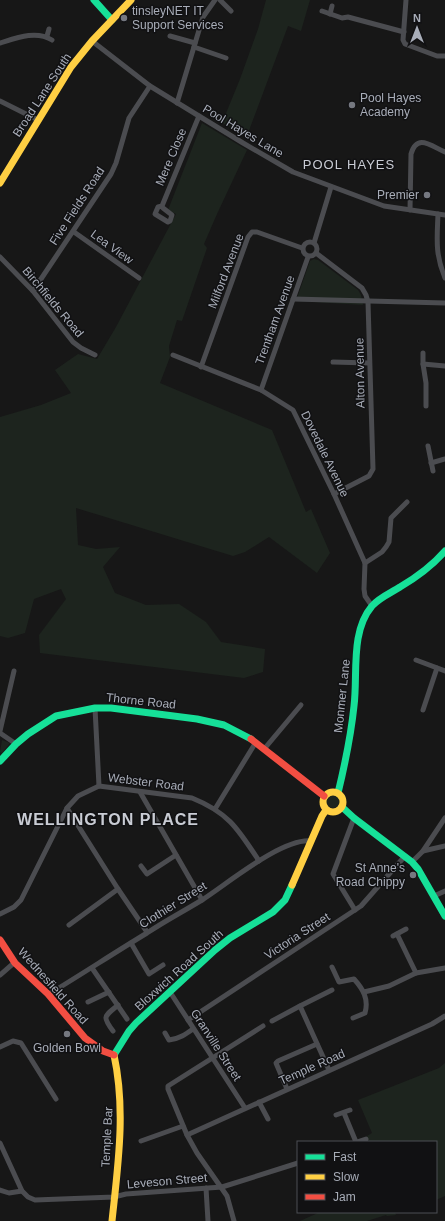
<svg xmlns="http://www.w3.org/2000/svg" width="445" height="1221" viewBox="0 0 445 1221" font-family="Helvetica,sans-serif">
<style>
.green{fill:#1d241e}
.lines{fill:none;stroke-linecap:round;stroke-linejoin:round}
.street{stroke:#4b4c50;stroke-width:5}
.fast{stroke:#16e098;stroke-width:7}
.slow{stroke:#ffcf43;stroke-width:7}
.jam{stroke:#f24e42;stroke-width:7}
.poi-dot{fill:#757880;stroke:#111113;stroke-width:1.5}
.labels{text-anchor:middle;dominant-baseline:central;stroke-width:3;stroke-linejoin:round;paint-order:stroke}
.poi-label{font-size:12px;fill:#a8adb8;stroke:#111113;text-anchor:start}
.street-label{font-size:12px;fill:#a8adb8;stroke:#111113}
.neighbourhood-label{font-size:13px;letter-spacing:1px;fill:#c9ccd4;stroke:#111113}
.district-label{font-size:16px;font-weight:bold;letter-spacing:1px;fill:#c9ccd4;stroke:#111113}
</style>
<rect width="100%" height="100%" fill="#171717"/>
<g class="green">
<path d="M266,0H310L301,31L288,26L247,136L222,123L240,79L258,29Z"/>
<path d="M202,123L247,150L217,214L204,244L207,248L182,321L177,320L169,346L170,357L160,383L272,430L306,512L311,509L330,553L317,573L269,537L245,552L233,556L76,508L78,545L96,549L120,547L103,567L115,593L146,605L179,604L206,622L221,642L265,649L263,672L244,678L40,653L39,635L66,599L61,589L34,599L25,633L8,638L0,636V417L41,405L71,393L55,370L78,354L97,359L116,327L176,214L168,210Z"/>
<path d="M314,259L318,260L358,290L361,295L363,305L296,301L310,261Z"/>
<path d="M2,740L10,743L2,753L0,752Z"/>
<circle cx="333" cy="801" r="7"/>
<path d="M445,1063V1196L436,1200V1142H369L367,1136L372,1133L358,1100L439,1068Z"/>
<path d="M320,1212H395L396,1215L387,1216L386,1215L367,1221H300Z"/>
</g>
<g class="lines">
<g class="street">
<path d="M220,0L231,11"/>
<path d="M406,0L403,40L405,44L437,56H445"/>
<path d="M322,11L342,18L348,17L404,32"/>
<path d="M330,14L332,6"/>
<path d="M47,36L49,29"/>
<path d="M170,36L195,43"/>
<path d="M92,41L150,86L243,143L293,172L384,206L445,215"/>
<path d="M0,43C16,38 36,30 52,40"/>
<path d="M194,47L226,58"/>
<path d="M0,101L38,120"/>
<path d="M177,103L203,17L215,0"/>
<path d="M162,206L163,208L172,215L170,221L168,222L155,214L158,207L162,206L199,116"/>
<path d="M410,210L411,154C417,133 431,146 445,152"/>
<path d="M438,214C437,239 435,254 445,278"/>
<path d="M74,232L139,278"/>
<circle cx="310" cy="249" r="7"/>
<path d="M314,243L331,187"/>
<path d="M316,253L362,288L366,295L368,302L373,469L369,476L334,494"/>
<path d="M0,257L33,291L73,342L81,348L95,355"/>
<path d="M33,291L111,174L116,163L129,118L150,86"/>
<path d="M293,299L445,303"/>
<path d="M423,353V364L426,383V406"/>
<path d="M173,355L261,390L293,410L334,494L365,563L364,589L365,596L372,606"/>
<path d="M333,362L369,363"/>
<path d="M423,364L445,366"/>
<path d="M201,367L248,237L252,232H257L302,248"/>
<path d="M261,390L308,257"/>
<path d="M428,446L433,471"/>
<path d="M431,463L445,459"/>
<path d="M365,563L382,552L386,547L389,542L391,518L407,502"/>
<path d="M416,660L445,671"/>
<path d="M95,708L99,786"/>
<path d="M423,710L437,668"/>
<path d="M0,731L14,671"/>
<path d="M0,733L16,744"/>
<path d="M265,748L301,705"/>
<path d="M140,792L202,900"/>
<path d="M67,808L118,889L147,932"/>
<path d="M215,809L256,742"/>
<path d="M354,818L333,874L355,910"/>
<path d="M423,851L445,846"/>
<path d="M412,862L423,851L445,818"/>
<path d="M141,866L147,874L176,855"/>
<path d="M434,896L445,891"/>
<path d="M0,914L14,907L21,900L67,808L78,796L99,786L192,798C229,813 238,829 259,861"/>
<path d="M69,925L118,889"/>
<path d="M397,934L416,973"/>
<path d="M393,936L406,929"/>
<path d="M131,943L149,974L163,965"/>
<path d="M332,967L339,982L354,979C363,989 369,999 365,1013L353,1018"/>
<path d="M92,968L127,1019"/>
<path d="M0,975L15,962"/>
<path d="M170,992L245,1108"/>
<path d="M364,992L389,986L416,973L445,968"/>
<path d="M49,994C82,974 114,953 147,933C165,921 184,911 202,900C227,884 282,838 311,841"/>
<path d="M88,1002L109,992"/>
<path d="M300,1006L329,1070"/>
<path d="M188,1020L361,906L405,856"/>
<path d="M272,1021L300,1006L332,990"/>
<path d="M113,1031C102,1016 104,1017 118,1005"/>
<path d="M165,1033L169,1040C179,1039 186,1034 193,1029"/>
<path d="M0,1047L13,1041L21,1043L56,1099"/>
<path d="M287,1089L276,1063L278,1061L317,1044"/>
<path d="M259,1102L268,1119"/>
<path d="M344,1113L356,1142"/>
<path d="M336,1115L350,1110"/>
<path d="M187,1135L432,1024L445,1016"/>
<path d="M141,1141L183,1126"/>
<path d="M357,1142L366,1139"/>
<path d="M0,1143L22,1191L28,1197L35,1200L114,1197L126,1194L222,1187L298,1163"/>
<path d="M206,1188L208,1221"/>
<path d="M0,1190L9,1193L22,1191"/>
<path d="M234,1221L227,1196L197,1153L187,1135L168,1089V1086L263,1026"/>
</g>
<g class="fast">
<path d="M94,0L112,20"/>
<path d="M0,761L16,744L28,734L56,716L95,708H111L197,719L224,725L251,739"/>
<path d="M338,793C345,764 351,735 354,706C358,674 350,632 372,606C380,597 391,593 400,587C417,577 432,566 445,551"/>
<path d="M342,807L354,818L412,862L418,869L445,916"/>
<path d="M114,1055L129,1031L136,1023L215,950L230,938L273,912L285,900L292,885"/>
</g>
<g class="slow">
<path d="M0,183L71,67L92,41L131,0"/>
<circle cx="333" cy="802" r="10"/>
<path d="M292,885L322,816L326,810"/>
<path d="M112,1221C118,1165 126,1110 114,1055"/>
</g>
<g class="jam">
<path d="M251,739L324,796"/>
<path d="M0,940L15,963L48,994L85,1038L103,1051L114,1055"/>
</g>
</g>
<g class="poi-dot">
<circle cx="124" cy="18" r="4"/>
<circle cx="352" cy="105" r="4"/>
<circle cx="427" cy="195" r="4"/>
<circle cx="413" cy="875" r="4"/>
<circle cx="67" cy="1034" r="4"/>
</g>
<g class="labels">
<g class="poi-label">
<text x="132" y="11">tinsleyNET IT<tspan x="132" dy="14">Support Services</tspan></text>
<text x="360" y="98">Pool Hayes<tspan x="360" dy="14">Academy</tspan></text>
<text x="419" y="195" text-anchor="end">Premier</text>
<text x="405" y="868" text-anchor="end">St Anne's<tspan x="405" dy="14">Road Chippy</tspan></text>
<text x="67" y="1048" text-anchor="middle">Golden Bowl</text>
</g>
<g class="street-label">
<text transform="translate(42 95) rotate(-57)">Broad Lane South</text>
<text transform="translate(243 131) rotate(31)">Pool Hayes Lane</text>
<text transform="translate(171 157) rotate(-67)">Mere Close</text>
<text transform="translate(77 206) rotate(-57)">Five Fields Road</text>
<text transform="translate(112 247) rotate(36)">Lea View</text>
<text transform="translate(226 271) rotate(-69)">Milford Avenue</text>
<text transform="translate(53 302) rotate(50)">Birchfields Road</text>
<text transform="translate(275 320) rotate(-70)">Trentham Avenue</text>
<text transform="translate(360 373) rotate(-91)">Alton Avenue</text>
<text transform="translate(325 454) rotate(64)">Dovedale Avenue</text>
<text transform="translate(342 696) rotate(-84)">Monmer Lane</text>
<text transform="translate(141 701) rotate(6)">Thorne Road</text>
<text transform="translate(146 782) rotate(7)">Webster Road</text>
<text transform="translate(173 905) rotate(-32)">Clothier Street</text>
<text transform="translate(297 936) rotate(-33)">Victoria Street</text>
<text transform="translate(179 970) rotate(-42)">Bloxwich Road South</text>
<text transform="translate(53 986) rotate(48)">Wednesfield Road</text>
<text transform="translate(216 1045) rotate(57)">Granville Street</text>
<text transform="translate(312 1067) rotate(-24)">Temple Road</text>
<text transform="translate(107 1137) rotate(-87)">Temple Bar</text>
<text transform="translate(167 1181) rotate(-5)">Leveson Street</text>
</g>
<g class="neighbourhood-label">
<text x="349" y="164">POOL HAYES</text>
</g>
<g class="district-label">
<text x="108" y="819">WELLINGTON PLACE</text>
</g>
</g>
<rect x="297" y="1141" width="140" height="72" fill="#111113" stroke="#4d4f55"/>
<rect x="305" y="1154" width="20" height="6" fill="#16e098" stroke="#4d4f55"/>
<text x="333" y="1161" font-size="12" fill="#a8adb8">Fast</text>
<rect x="305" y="1174" width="20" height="6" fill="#ffcf43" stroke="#4d4f55"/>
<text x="333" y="1181" font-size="12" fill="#a8adb8">Slow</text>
<rect x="305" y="1194" width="20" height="6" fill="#f24e42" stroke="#4d4f55"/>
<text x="333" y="1201" font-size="12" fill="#a8adb8">Jam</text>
<g transform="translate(417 28)" stroke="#111113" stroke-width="3" paint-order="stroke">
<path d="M0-3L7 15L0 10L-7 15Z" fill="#a8adb8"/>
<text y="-6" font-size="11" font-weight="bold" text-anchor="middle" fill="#a8adb8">N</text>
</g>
</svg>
